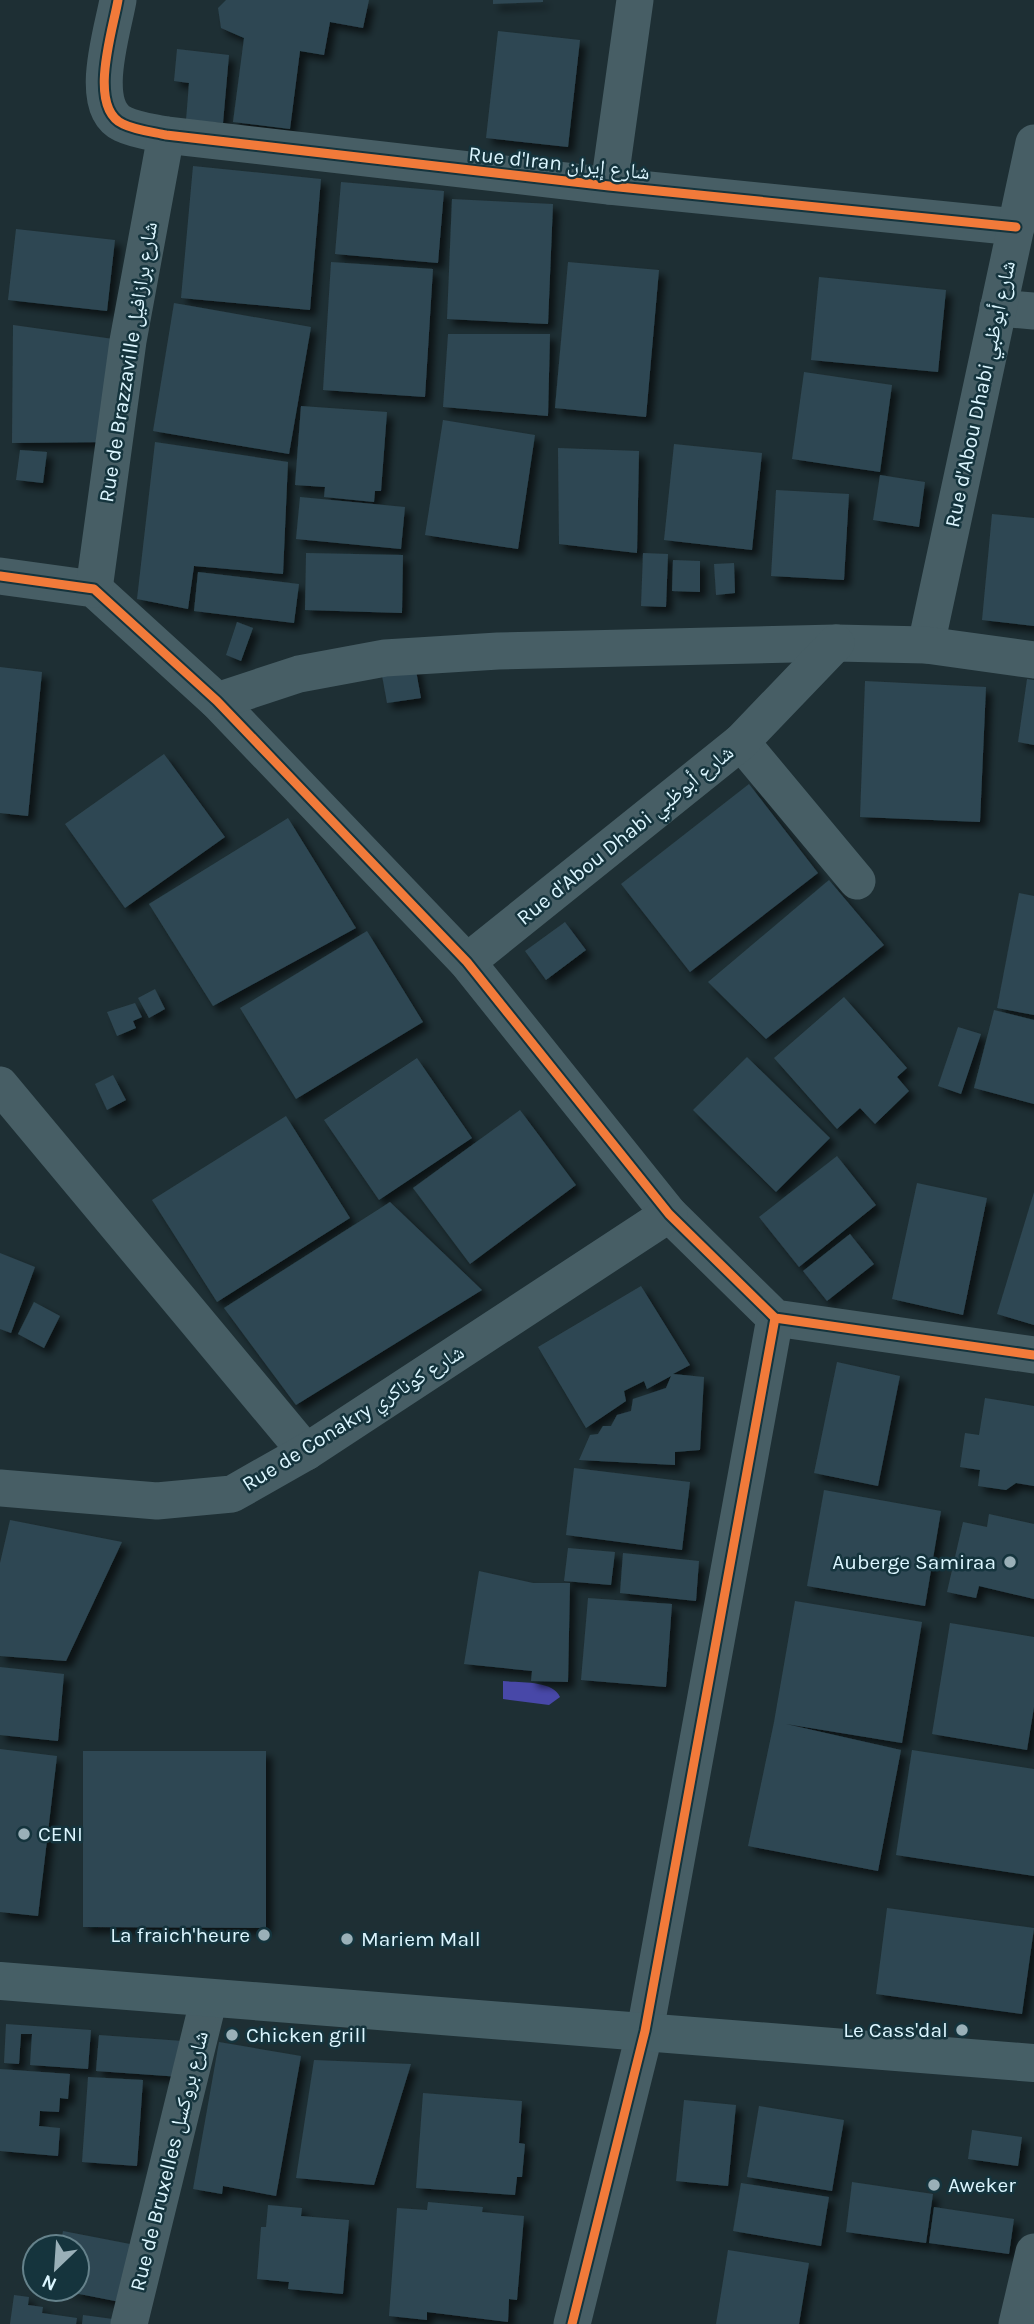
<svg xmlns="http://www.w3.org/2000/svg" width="1034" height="2324" viewBox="0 0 1034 2324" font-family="Karla,'Noto Naskh Arabic',sans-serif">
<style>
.water{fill:#4848a8}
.building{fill:#2f4752;filter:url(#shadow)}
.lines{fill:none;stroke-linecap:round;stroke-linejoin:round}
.street{stroke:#475e65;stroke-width:37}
.secondary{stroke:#465f66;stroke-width:38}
.cycleway-casing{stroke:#15343d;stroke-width:13}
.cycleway{stroke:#f17a3a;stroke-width:9}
.poi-dot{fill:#9ab0b8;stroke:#15343d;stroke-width:2.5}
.labels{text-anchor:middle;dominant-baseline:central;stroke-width:5;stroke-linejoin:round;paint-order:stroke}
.street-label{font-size:21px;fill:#dcf6ff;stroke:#15343d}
.poi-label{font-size:21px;fill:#dcf6ff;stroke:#15343d;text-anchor:start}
</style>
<defs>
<filter id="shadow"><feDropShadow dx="6" dy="6" stdDeviation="3.5" flood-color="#0009"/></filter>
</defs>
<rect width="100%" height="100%" fill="#1e2f34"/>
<path class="water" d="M503,1681C520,1683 553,1680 560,1697L549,1705L503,1699Z"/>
<g class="building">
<path d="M226,0H369L363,28L330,22L324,55L300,51L290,129L233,122L244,38L221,28L218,8Z"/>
<path d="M493,0H543V2L493,4Z"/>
<path d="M498,31L580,40L568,147L486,138Z"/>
<path d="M177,49L229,55L223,123L186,120L189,83L174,81Z"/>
<path d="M193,166L321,179L310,310L181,298Z"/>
<path d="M341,182L444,191L438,263L335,254Z"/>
<path d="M452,199L553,204L548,324L447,319Z"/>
<path d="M16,229L115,240L107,311L8,300Z"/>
<path d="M331,262L433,269L425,397L323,390Z"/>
<path d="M568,262L659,270L646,417L555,408Z"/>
<path d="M819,277L946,290L938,372L811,360Z"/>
<path d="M174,303L311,327L289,454L153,431Z"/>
<path d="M13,325L128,341L114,442L12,443Z"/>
<path d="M448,334H550L548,416L443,407Z"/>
<path d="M804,372L892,385L880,472L792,459Z"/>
<path d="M301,406L387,412L381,491H375L374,502L324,497L325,487L295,485Z"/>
<path d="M443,420L535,435L518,549L425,535Z"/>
<path d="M155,442L288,462L283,574L194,566L188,609L137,599Z"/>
<path d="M674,444L762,453L752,550L664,540Z"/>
<path d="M558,448L639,451L637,553L559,544Z"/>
<path d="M20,450L47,452L43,483L16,480Z"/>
<path d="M880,475L925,482L919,527L873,520Z"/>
<path d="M776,490L849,494L844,580L771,576Z"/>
<path d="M300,497L405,507L401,549L296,539Z"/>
<path d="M992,514L1034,518V626L982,620Z"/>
<path d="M306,553L403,555L402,613L305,610Z"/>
<path d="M643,553L668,554L666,607L641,606Z"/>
<path d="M673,560L700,561V592L672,591Z"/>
<path d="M734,563L735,593L716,595L714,564Z"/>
<path d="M198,572L299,584L294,623L194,611Z"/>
<path d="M237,622L253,628L241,661L226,655Z"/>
<path d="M415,665L421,698L387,703L381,670Z"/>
<path d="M0,667L42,672L28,816L0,813Z"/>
<path d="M1027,679L1034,680V745L1018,742Z"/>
<path d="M865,681L986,687L980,822L860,817Z"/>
<path d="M164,754L225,837L125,908L65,824Z"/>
<path d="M749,784L818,873L690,972L621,884Z"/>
<path d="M288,818L356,928L213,1006L149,904Z"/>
<path d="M829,880L884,945L766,1039L708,982Z"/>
<path d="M1019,893L1034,896V1015L997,1008Z"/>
<path d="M565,922L586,950L546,980L525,951Z"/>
<path d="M367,931L423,1022L296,1099L240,1008Z"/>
<path d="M155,989L165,1009L149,1018L138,998Z"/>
<path d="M844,997L907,1068L897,1077L909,1091L875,1124L860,1108L837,1129L774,1058Z"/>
<path d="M135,1003L142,1017L133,1021L136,1028L117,1036L107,1012Z"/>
<path d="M994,1010L1034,1020V1104L974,1088Z"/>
<path d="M958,1027L981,1034L961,1094L938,1086Z"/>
<path d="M747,1057L830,1138L776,1192L693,1110Z"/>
<path d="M417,1058L472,1138L379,1200L324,1120Z"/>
<path d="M113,1075L126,1100L107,1110L95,1084Z"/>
<path d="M520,1110L576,1185L470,1264L413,1188Z"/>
<path d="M286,1116L350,1218L217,1302L152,1200Z"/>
<path d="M837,1156L876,1205L799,1267L759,1217Z"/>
<path d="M917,1183L987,1198L963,1315L892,1299Z"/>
<path d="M1034,1192V1325L997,1314Z"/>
<path d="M390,1202L482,1290L296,1405L224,1308Z"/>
<path d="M850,1234L874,1264L827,1301L803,1271Z"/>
<path d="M0,1253L35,1267L11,1333L0,1329Z"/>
<path d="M641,1286L690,1365L673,1374L704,1377L700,1450L675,1452V1465L579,1460L590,1435L598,1434L603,1426H611L617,1415L631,1411L633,1399L666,1388L671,1376L647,1389L644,1381L624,1391L626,1401L586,1428L538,1347Z"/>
<path d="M34,1302L60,1316L44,1348L18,1334Z"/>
<path d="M837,1362L900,1376L878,1486L814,1473Z"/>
<path d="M985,1398L1034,1406V1486L1016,1483L1006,1490L978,1486L980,1470L960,1467L965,1433L979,1435Z"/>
<path d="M574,1468L690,1482L682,1550L566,1535Z"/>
<path d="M824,1490L941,1511L925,1606L807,1586Z"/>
<path d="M989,1514L1034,1524V1599L979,1586L976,1598L947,1592L963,1522L987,1527Z"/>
<path d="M10,1520L122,1542L66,1661L0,1656V1563Z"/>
<path d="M568,1548L615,1552L611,1585L564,1581Z"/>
<path d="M623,1553L699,1561L696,1601L620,1593Z"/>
<path d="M479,1571L533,1583H570L568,1682L531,1681L532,1671L464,1664Z"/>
<path d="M588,1598L672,1604L666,1687L581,1680Z"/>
<path d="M795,1601L922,1622L902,1743L786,1724L901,1750L878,1871L748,1846L774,1722Z"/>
<path d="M950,1623L1034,1637V1707L1027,1750L932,1734Z"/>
<path d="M0,1667L64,1674L58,1741L0,1735Z"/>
<path d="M0,1749L57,1756L38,1916L0,1912Z"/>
<path d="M912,1750L1034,1769V1876L896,1855Z"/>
<path d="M83,1751H266V1928L83,1927Z"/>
<path d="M887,1908L1034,1928L1022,2014L876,1994Z"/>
<path d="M6,2024L91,2030L88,2069L30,2065L32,2034H21L19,2064L4,2063Z"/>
<path d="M99,2035L183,2041L181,2077L96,2071Z"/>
<path d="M219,2042L301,2056L276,2196L223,2186L222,2194L193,2189Z"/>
<path d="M314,2060L411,2064L374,2185L296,2178Z"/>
<path d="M0,2069L70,2074L68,2099L60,2098L59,2112L40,2111L39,2126L60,2128L58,2156L0,2151Z"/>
<path d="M88,2077L143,2080L137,2166L82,2162Z"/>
<path d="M423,2093L522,2101L519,2143L525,2144L522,2177H517L515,2195L416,2188Z"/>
<path d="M684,2100L736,2105L728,2186L676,2181Z"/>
<path d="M759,2106L844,2120L832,2191L747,2177Z"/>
<path d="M972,2130L1022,2137L1018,2166L968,2159Z"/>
<path d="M852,2182L933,2194L926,2243L846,2232Z"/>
<path d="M741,2183L829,2197L821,2246L733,2231Z"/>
<path d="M428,2202L483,2207L482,2212L524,2216L517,2300L509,2299L508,2322L427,2312V2320L389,2316L397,2208L427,2210Z"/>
<path d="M268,2205L302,2208L301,2216L349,2220L343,2294L288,2289L289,2282L257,2279L261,2227H266Z"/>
<path d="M934,2207L1014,2219L1009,2254L929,2243Z"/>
<path d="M63,2231L130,2244L120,2302L59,2290L77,2289V2247H60Z"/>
<path d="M728,2250L809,2263L799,2324H716Z"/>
<path d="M14,2295L29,2297L28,2305L43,2307L42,2313L77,2318L76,2324H10Z"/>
<path d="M83,2315L113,2319L112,2324H82Z"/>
</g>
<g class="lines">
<g class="street">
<path d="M118,0C113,30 87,107 123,124C135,130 152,132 166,135L609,186L1016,227"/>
<path d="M609,186L635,0"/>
<path d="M998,308L1034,311"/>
<path d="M0,576L94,589L217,701L467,962L669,1214L775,1318L1034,1355"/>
<path d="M94,589L128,341L166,135"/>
<path d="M926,645L1034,143"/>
<path d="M217,701L299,674L385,658L498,651L836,643L926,645L1034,660"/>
<path d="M741,742L857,881"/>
<path d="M467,962L741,742L836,643"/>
<path d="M0,1085L306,1452"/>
<path d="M0,1488L157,1501L232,1494L306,1452L669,1214"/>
<path d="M129,2324L209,1998"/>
<path d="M572,2324L645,2031L775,1318"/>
<path d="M1017,2324L1034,2252"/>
</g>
<path class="secondary" d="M0,1981L1034,2063"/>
<defs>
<g id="cycleway">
<path d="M118,0C113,30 87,107 123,124C135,130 152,132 166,135L609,186L1016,227"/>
<path d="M0,576L94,589L217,701L467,962L669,1214L775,1318L1034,1355"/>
<path d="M572,2324L645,2031L775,1318"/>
</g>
</defs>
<use href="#cycleway" class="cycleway-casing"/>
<use href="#cycleway" class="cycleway"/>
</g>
<g class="poi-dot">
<circle cx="1010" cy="1562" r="7"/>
<circle cx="24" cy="1834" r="7"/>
<circle cx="264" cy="1935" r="7"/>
<circle cx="347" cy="1939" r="7"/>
<circle cx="962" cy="2030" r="7"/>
<circle cx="232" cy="2035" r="7"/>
<circle cx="934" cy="2185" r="7"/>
</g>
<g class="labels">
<g class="street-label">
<text transform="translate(559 163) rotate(6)">Rue d'Iran شارع إيران</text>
<text transform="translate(128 362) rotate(-81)">Rue de Brazzaville شارع برازافيل</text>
<text transform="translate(980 394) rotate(-78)">Rue d'Abou Dhabi شارع أبوظبي</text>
<text transform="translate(625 835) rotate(-39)">Rue d'Abou Dhabi شارع أبوظبي</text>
<text transform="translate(353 1418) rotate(-32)">Rue de Conakry شارع كوناكري</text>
<text transform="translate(169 2161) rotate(-76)">Rue de Bruxelles شارع بروكسل</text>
</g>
<g class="poi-label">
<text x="996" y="1562" text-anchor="end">Auberge Samiraa</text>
<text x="38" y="1834">CENI</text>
<text x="250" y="1935" text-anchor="end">La fraich'heure</text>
<text x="361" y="1939">Mariem Mall</text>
<text x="948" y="2030" text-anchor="end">Le Cass'dal</text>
<text x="246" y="2035">Chicken grill</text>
<text x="948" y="2185">Aweker</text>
</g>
</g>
<g transform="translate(56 2268) rotate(205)"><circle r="33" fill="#15343d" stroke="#65828b" stroke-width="2"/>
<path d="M0-5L12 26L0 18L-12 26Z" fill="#9ab0b8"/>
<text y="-10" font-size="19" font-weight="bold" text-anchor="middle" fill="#dcf6ff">N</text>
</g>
</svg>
